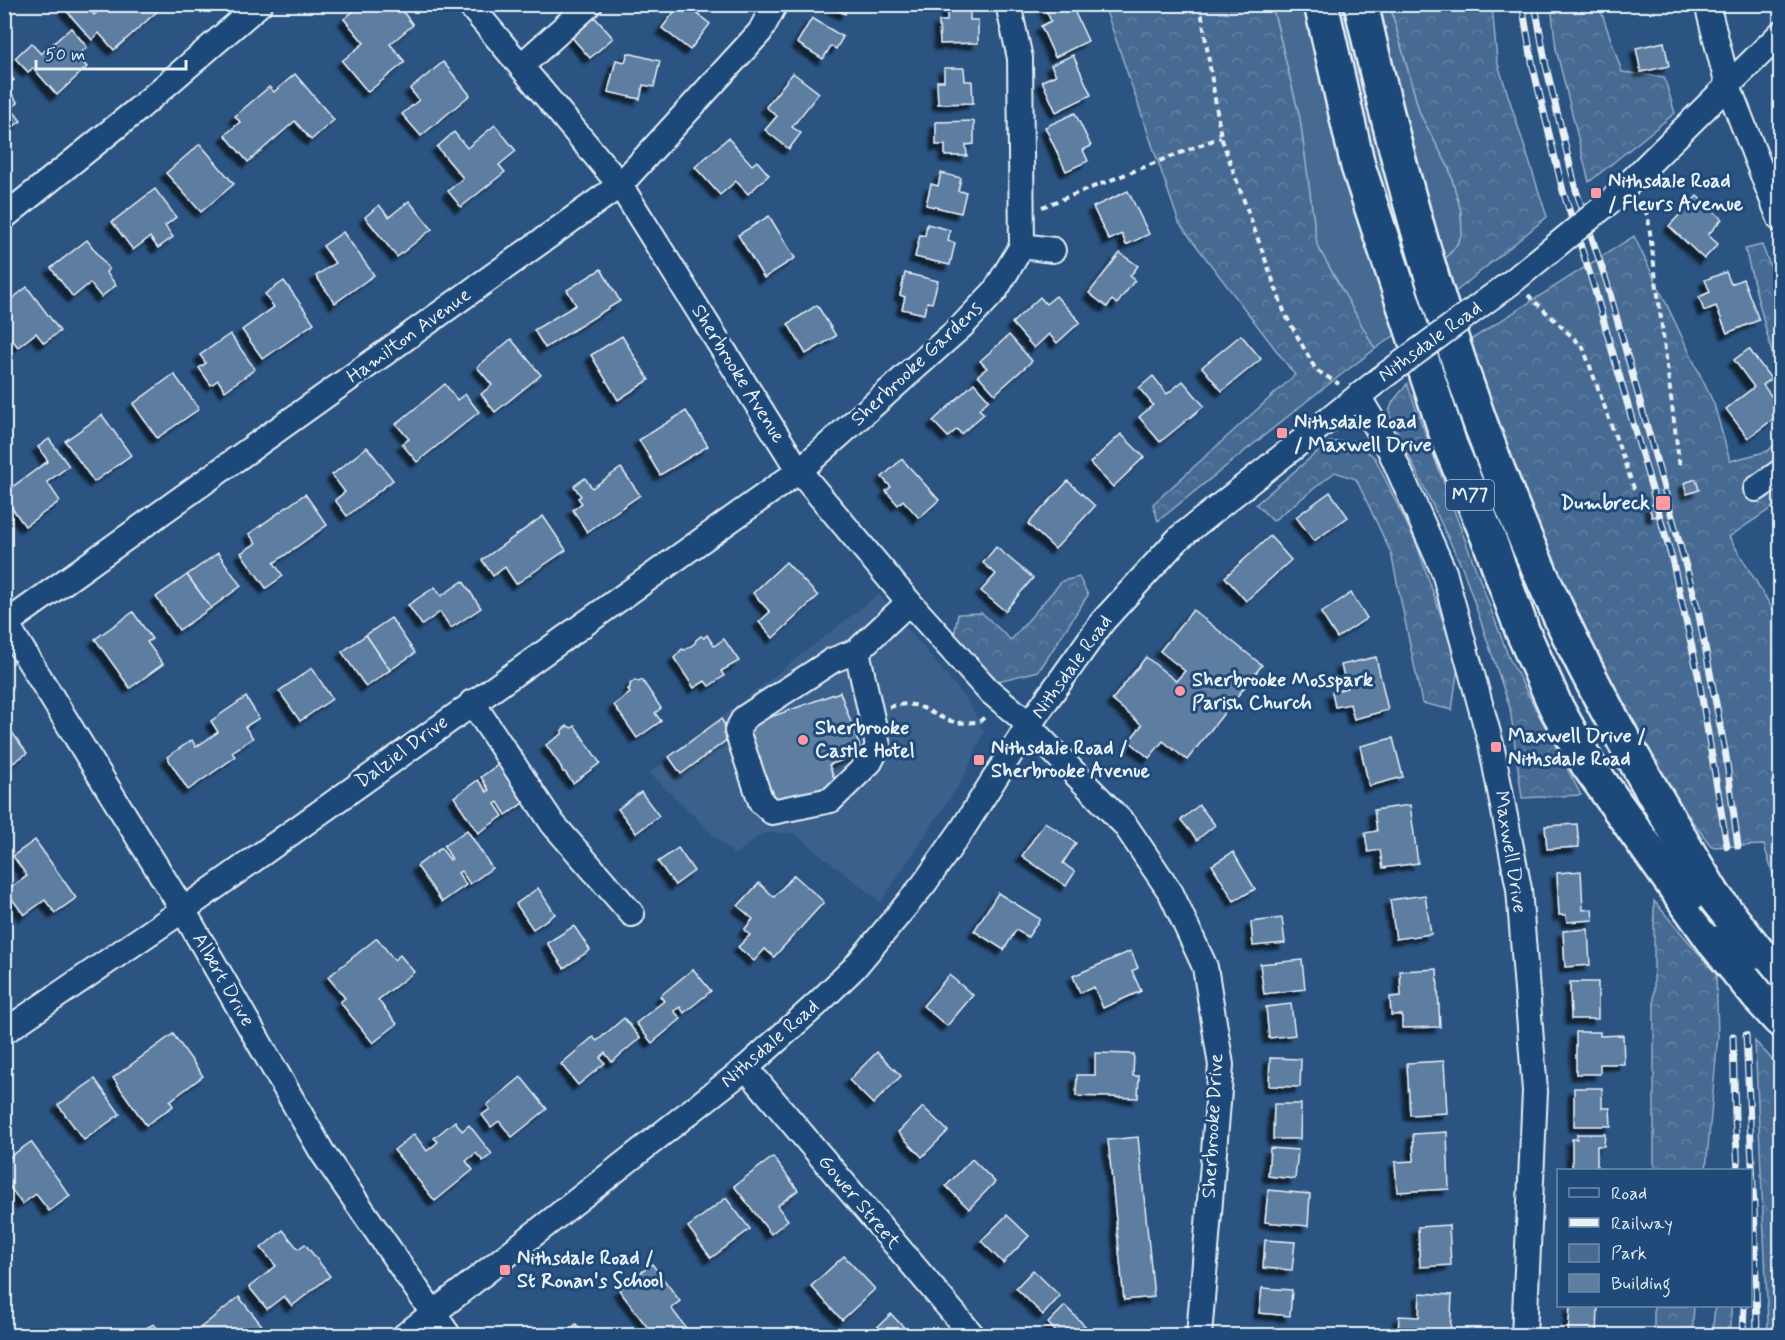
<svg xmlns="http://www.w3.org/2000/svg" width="1785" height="1340" viewBox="0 0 1785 1340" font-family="Mynerve,sans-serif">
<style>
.built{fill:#3a608b}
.green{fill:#476b93;stroke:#98aec6;stroke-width:1.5}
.forest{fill:url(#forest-crowns);stroke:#98aec6;stroke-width:1.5}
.building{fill:#5d7da1;stroke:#e8f1f8;stroke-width:1.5;filter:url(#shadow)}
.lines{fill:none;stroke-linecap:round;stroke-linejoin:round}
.minor-casing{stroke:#e8f1f8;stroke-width:28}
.highway-casing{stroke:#e8f1f8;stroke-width:38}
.path{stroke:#e8f1f8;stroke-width:4;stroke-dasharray:6 4.5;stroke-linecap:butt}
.minor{stroke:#1f4a7a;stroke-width:24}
.highway{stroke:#1f4a7a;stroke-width:33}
.rail-casing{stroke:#e8f1f8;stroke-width:7}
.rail{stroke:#1f4a7a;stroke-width:4.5;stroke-dasharray:14;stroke-linecap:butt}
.minor-bridge-casing{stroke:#e8f1f8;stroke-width:28;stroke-linecap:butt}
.highway-bridge-casing{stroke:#e8f1f8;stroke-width:38;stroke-linecap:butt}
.minor-bridge{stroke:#1f4a7a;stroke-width:24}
.highway-bridge{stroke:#1f4a7a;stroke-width:33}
.poi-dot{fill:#ff9aa2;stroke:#1f4a7a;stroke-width:2}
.labels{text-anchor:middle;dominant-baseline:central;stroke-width:6;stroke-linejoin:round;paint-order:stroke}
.shield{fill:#1f4a7a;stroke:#acbfd2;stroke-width:1.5}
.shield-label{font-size:18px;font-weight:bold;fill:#e8f1f8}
.poi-label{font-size:20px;font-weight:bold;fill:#e8f1f8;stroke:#1f4a7a;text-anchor:start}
.street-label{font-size:20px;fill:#e8f1f8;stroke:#1f4a7a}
</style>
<defs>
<pattern id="forest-crowns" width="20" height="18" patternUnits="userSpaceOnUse" patternTransform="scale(1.5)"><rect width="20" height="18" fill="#476b93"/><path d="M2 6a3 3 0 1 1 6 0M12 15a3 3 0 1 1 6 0" fill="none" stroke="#6281a3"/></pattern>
<filter id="shadow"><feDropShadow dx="-5.5" dy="5.5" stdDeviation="1.5" flood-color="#0009"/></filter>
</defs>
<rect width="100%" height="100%" fill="#2b5482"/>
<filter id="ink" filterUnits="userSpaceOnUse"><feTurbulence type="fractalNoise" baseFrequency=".0167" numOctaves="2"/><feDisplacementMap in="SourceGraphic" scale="12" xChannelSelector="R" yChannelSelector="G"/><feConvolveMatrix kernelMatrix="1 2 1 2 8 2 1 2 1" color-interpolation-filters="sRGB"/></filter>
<g filter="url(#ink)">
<path class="built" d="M879,594L968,701L984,732L964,777L881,902L793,833H763L734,855L650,773Z"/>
<path class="green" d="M1272,5H1390L1420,114L1449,168L1461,211L1462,234L1456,246L1440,265L1448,298L1375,349L1317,245L1300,119Z"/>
<g class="forest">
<path d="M1104,5H1272L1300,119L1317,245L1375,349L1312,397L1158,521L1153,504L1295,375L1179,223Z"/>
<path d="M1390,5H1492L1497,61L1547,217L1448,298L1440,265L1456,246L1462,234L1461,211L1449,168L1420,114Z"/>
<path d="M1551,5H1599L1622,72L1664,77L1675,113L1589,182L1556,49Z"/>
<path d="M1634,236L1714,404L1730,461L1768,451L1780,439V502L1729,537L1780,621V898L1764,845L1712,847L1652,769L1605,691L1464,344Z"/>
<path d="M1762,245L1780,291V384L1745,249Z"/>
<path d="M1407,384L1509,658L1581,795L1522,798L1510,708L1463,569L1389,414C1391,399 1399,396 1407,384Z"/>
<path d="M1356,441L1375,458L1417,545L1458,666L1452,710L1422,703L1391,553L1356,479L1335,472L1273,521L1256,504L1329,442Z"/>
<path d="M1079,577L1088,595L1039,671L998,681L954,636L958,614L982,613L1011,640L1062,581Z"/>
<path d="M1654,901L1716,974L1718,1036L1706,1170H1654Z"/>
<path d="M1755,1041L1780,1068V1335H1767L1768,1322Z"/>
<path d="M1654,1306H1694L1692,1335H1654Z"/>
<path d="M1715,1306H1731V1335H1712Z"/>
</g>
<g class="building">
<path d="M69,4H85L94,15L106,4H156L160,9L114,50L99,33L92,40L64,8Z"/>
<path d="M362,4H397L413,25L390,44L405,62L368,92L342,61L364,43L344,19Z"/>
<path d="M680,4H685L710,24L690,50L662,28Z"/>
<path d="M826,4H849L845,14Z"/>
<path d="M1043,4H1071L1088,41L1055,57L1041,26L1051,21Z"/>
<path d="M970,8V20H978V43L940,44L939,21H947V9Z"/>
<path d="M591,13L613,38L590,58L568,33Z"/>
<path d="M812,18L843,37L836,49L831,46L823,59L797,43Z"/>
<path d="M71,28L87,47L77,56L87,67L57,95L33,68L28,72L15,58L31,43L41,54Z"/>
<path d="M1664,42L1669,66L1641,72L1636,48Z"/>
<path d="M628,53L660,61L654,87L643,85L640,99L608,92L616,60L625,62Z"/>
<path d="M1073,55L1091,95L1056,112L1042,81L1056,75L1051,65Z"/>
<path d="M443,62L470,95L421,136L402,114L419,100L410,89Z"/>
<path d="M4,67L14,80L6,86L18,103L11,108L21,121L4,133Z"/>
<path d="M944,68H964L965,81H972L973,103L938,104L937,81H944Z"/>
<path d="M793,73L819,93L792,127L801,133L789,149L765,130L777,116L766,107Z"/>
<path d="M295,74L334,120L311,140L295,121L248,162L225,135L240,122L235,116L269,87L274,92Z"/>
<path d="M1075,113L1091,146L1083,150L1088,161L1066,171L1045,127Z"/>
<path d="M974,121V144L966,145L967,156H945V145H936V122Z"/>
<path d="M495,125L516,151L499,165L505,172L461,207L448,191L463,178L437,147L454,132L467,148Z"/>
<path d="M728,138L752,165L757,161L769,175L748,194L736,181L720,195L695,167Z"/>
<path d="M200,144L234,184L201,212L166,173Z"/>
<path d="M941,173L961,178L958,191L966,192L961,213L926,205L931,184L938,186Z"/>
<path d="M155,189L176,217L165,226L173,237L158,248L150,237L133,250L112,222Z"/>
<path d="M1128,191L1149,234L1126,245L1122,234L1109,240L1093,207Z"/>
<path d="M1697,196L1722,219L1708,235L1718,244L1704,259L1669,226Z"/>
<path d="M409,201L432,229L397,257L365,217L379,205L389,217Z"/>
<path d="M769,216L795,258L764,278L738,235Z"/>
<path d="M927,224L950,230L948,241L955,243L950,265L915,257L920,235L925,236Z"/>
<path d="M343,232L374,275L335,303L316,276L335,263L323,246Z"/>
<path d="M87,240L109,269L106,272L116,285L101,297L90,283L73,297L51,268Z"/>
<path d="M1120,253L1138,266L1130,276L1135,280L1117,304L1112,300L1107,307L1089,293Z"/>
<path d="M601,269L620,301L545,348L534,330L576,305L567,290Z"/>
<path d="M1726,272L1731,284L1743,279L1759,320L1727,333L1716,306L1704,311L1699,297L1710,292L1705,280Z"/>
<path d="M905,273L938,281L932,303L927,302L924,314L902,309L905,297L900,295Z"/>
<path d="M284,281L314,323L263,359L242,330L274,307L265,294Z"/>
<path d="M27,287L60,331L44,343L36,333L18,347L4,330V305Z"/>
<path d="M1056,296L1080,322L1057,343L1049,334L1034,348L1012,323L1040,297L1046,304Z"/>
<path d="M817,305L836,336L806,354L788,324Z"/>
<path d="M230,334L255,369L225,391L218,380L211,385L199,368L206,363L200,355Z"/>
<path d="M1009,335L1032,361L995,394L978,375L987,368L980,361Z"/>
<path d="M1241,335L1261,359L1222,391L1202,367Z"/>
<path d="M622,336L649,380L618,400L591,355Z"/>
<path d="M511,339L541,375L495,412L481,394L492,385L477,367Z"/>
<path d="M1749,349L1771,379L1763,385L1780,408V414L1748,438L1726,409L1754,387L1734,360Z"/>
<path d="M174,374L199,409L157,438L133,404Z"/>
<path d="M1153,376L1167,394L1183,381L1204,406L1160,442L1139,417L1153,405L1139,388Z"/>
<path d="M974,383L989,400L979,409L984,414L961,434L957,429L948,437L933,421Z"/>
<path d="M445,384L457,400L465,394L479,412L417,462L402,444L409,439L396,424Z"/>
<path d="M686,411L708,446L660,475L639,440Z"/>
<path d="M102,415L131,455L94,482L65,441Z"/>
<path d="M1121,434L1144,457L1113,487L1090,463Z"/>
<path d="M49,439L69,466L47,482L60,501L25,526L4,497V493L48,461L38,447Z"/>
<path d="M367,447L393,480L347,516L335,500L345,492L332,475Z"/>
<path d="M902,459L939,500L919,518L903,500L898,505L886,491L891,487L882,477Z"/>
<path d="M621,468L640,495L587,532L573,510L582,503L578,498L581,496L574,486L585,478L592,488Z"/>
<path d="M1696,479L1699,490L1687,494L1684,483Z"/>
<path d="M1068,481L1095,506L1055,549L1028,524Z"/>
<path d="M1330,492L1348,517L1314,541L1296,517Z"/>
<path d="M305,494L327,525L274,563L283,576L266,588L241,553L256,543L249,534Z"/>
<path d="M1655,504L1658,516L1652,517L1649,506Z"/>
<path d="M543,516L566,550L516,584L505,567L493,576L482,560Z"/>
<path d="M1270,536L1291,560L1246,601L1225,577Z"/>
<path d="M996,547L1033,578L1005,611L981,591L996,574L983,563Z"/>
<path d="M218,553L241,586L211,608L187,575Z"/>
<path d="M786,562L818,596L773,638L759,622L770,612L753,593Z"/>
<path d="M187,575L211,608L179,630L156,597Z"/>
<path d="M463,581L481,608L451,628L440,612L422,625L408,605L435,587L441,596Z"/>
<path d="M1351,593L1367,618L1337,638L1321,613Z"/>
<path d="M1193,610L1262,665L1187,760L1163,741L1149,758L1129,741L1142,725L1112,700L1146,657L1176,681L1185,671L1160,651Z"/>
<path d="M133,612L152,639L147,642L163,664L130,688L95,639Z"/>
<path d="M391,618L415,653L390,670L366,635Z"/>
<path d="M366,635L390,670L366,687L342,652Z"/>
<path d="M707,635L714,646L724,639L739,661L721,671L724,676L709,686L705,681L694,688L674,658L682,649L685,650L695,643L696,640L701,636L704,638Z"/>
<path d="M1376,657L1388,710L1354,719L1350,704L1335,707L1332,692L1347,688L1341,665Z"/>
<path d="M312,668L332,699L300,721L279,691Z"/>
<path d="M635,680L639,682L642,680L661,708L655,713L661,721L637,738L614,705L630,693L628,689L630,688V684Z"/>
<path d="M840,692L862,753L829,765L836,783L778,805L772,790L767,792L743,727Z"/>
<path d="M246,697L259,718L245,727L253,738L232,752L235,757L188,790L167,757L192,740L196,747L218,732L211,721Z"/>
<path d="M721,719L732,736L681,774L669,757Z"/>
<path d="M6,724L27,753L9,766L4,760Z"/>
<path d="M567,726L572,728L575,726L600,763L573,783L565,772H563L560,765L546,745L562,734V730Z"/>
<path d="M1393,738L1403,777L1369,786L1360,746Z"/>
<path d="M503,761L529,799L506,815L498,802L495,804L503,816L478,833L454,797L478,780L487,792L489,790L481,777Z"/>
<path d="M641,792L659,816L636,833L618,809Z"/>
<path d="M1199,805L1215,825L1197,840L1181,820Z"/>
<path d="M1410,805L1418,863L1383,868L1380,850L1368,852L1365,833L1377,831L1374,810Z"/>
<path d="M1045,822L1076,843L1063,863L1075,872L1066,886L1022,856Z"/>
<path d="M1577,824L1579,847L1547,849L1545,826Z"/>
<path d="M467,830L492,868L470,884L461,871L458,873L466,885L442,902L417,866L441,848L450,860L452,859L444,846Z"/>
<path d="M35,840L76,898L55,913L45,900L24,915L6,891L27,876L13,856Z"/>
<path d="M678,848L694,871L675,885L658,862Z"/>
<path d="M1233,852L1255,889L1234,901L1212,865Z"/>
<path d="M1581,871L1583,910L1592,909L1593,920L1567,922L1566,915H1559L1557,873Z"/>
<path d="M794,875L824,902L774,957L765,949L754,961L738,947L750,935L744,930L753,919L738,906L759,883L774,897Z"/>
<path d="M538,888L555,914L533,929L516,904Z"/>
<path d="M998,893L1040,919L1028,937L1016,930L1004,950L974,931Z"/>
<path d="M1425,895L1431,934L1396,939L1390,900Z"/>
<path d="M1282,918L1285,943L1253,946L1251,922Z"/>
<path d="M574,926L590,950L564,968L547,943Z"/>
<path d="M1588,929L1590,965L1565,967L1563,931Z"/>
<path d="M377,938L394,960L400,955L414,972L378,1000L397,1024L373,1043L340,1002L345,998L328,977Z"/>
<path d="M1131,951L1138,968L1132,971L1141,991L1103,1008L1094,987L1080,993L1073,976Z"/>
<path d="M1302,960L1305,989L1264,994L1260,964Z"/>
<path d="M693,969L711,991L684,1013L680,1007L674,1011L681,1019L652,1043L636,1023L664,1001L660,996Z"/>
<path d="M1437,969L1440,1027L1402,1028V1015H1391L1390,997L1401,996L1400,971Z"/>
<path d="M949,975L973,995L947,1026L923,1006Z"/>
<path d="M1570,982H1598V1019H1571Z"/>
<path d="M1291,1004L1295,1035L1269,1038L1266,1007Z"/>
<path d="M624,1018L640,1038L612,1062L605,1053L600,1058L605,1063L578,1085L561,1064L593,1037L597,1041Z"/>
<path d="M1576,1032H1600V1036L1623,1035L1624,1064H1600V1074H1576Z"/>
<path d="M173,1034L203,1076L170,1101L173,1106L146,1125L113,1078Z"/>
<path d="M877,1052L901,1076L873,1104L849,1080Z"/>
<path d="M1095,1053L1134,1054L1133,1076H1139L1138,1098L1076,1096L1077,1075H1095Z"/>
<path d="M1270,1058L1301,1059L1300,1087L1269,1086Z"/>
<path d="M1444,1061L1447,1113L1410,1115L1407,1063Z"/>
<path d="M521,1077L547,1109L512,1137L499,1121L491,1127L482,1115L490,1109L487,1105Z"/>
<path d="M95,1079L120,1114L84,1140L58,1105Z"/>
<path d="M1574,1088H1602V1108H1610L1611,1126H1574Z"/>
<path d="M1274,1104H1301L1300,1139H1273Z"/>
<path d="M923,1107L948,1131L922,1157L898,1132Z"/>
<path d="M455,1121L462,1131L469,1125L492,1154L483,1161L476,1153L466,1161L473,1170L435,1201L394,1150L414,1134L427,1151L438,1142L434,1138Z"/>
<path d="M1447,1132L1449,1189L1397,1192L1395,1162L1414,1161L1413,1134Z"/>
<path d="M1577,1134H1605L1604,1146H1597V1170H1572V1139H1577Z"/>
<path d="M1138,1137L1154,1297L1124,1300L1108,1140Z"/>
<path d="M31,1142L70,1196L49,1211L36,1194L22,1204L4,1179V1161Z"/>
<path d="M1270,1148L1298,1150L1295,1179L1268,1176Z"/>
<path d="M773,1157L798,1190L777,1206L788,1220L771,1234L734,1186Z"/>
<path d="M972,1159L995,1182L969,1209L946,1186Z"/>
<path d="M1268,1190L1310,1194L1308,1226L1265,1222Z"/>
<path d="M726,1198L750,1229L711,1258L688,1227Z"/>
<path d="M1007,1215L1029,1236L1003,1263L981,1241Z"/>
<path d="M1449,1225L1451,1265L1420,1267L1418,1227Z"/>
<path d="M283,1230L298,1249L305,1244L330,1276L292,1306L284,1296L267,1309L249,1287L276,1266L261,1248Z"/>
<path d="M1265,1240L1295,1242L1292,1270L1263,1268Z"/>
<path d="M844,1256L875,1289L842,1320L811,1286Z"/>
<path d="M652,1264L680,1301L671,1308L689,1332L685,1336H654L619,1290Z"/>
<path d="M1033,1270L1060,1296L1043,1315L1016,1288Z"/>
<path d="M1262,1288L1292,1290L1290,1316L1259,1313Z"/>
<path d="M1420,1293L1452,1295L1450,1336L1419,1334V1336H1398L1399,1316L1419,1317Z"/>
<path d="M239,1297L264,1328L254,1336H190Z"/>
<path d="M1065,1306L1095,1336H1060L1048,1323Z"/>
<path d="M1570,1306H1598L1597,1336H1568Z"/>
<path d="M891,1314L912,1336H868Z"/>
<path d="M154,1324L159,1336H130Z"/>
<path d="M576,1324L585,1336H561Z"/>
<path d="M1259,1330L1287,1333L1286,1336H1258Z"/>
</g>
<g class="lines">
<defs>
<g id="minor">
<path d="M469,4L620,185L799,471L909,602L987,689L1018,715L1125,825L1171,893L1205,967L1221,1065L1199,1336"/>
<path d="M1707,4L1728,86L1780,219"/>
<path d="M521,66L590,4"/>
<path d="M1613,199L1780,34"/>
<path d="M4,217L137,110L260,4"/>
<path d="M1022,246L1053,250"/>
<path d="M1358,396L1389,448L1444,572L1491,744L1519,889L1535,1091L1524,1336"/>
<path d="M1756,489L1780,472"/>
<path d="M4,620L183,910L322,1152L449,1336"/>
<path d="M4,625L620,185L760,32L775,4"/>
<path d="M857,651L878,746L870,762L831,800L772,812L761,802L737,731L744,718L833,660L857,651L909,602"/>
<path d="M472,702L553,824L632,914"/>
<path d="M4,1032L183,910L799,471L963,325L995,291L1022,246L1020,58L1008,4"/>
<path d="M746,1068L973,1336"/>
<path d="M404,1336L746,1068L817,1004L854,968L924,884L962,830L1028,726L1103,621L1179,538L1380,379"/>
</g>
<g id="highway">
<path d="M1321,4L1358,166L1450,445L1490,542L1522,630L1556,707L1588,765L1715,943"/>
<path d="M1361,4C1409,218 1471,430 1566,629C1610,721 1662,808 1714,896"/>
<path d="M1757,951L1780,977"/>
<path d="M1758,996L1780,1020"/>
</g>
</defs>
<use href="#minor" class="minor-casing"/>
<use href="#highway" class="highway-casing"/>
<g class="path">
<path d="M1200,4L1221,137L1285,314L1316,370L1339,384"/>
<path d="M1640,200L1648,217L1680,468"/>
<path d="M1042,207L1221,137"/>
<path d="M1528,295L1583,347L1635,491"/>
<path d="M889,707C920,698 925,713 951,721C959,724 971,722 979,722L986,716"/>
</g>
<use href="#minor" class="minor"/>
<use href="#highway" class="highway"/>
<defs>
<g id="rail">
<path d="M1522,4L1533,67L1563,191L1593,284L1672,559L1698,674L1727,846"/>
<path d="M1535,4L1546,66L1576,190L1607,283L1698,610L1726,756L1738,846"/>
<path d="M1746,1035L1755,1229L1757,1336"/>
<path d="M1733,1036L1735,1118L1738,1170"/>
<path d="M1743,1336L1744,1306"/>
</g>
</defs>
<use href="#rail" class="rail-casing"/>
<use href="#rail" class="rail"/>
<defs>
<path id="minor-bridge" d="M1380,379L1513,281L1613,199"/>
<g id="highway-bridge">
<path d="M1714,896L1757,951"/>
<path d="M1715,943L1758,996"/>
</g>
</defs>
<use href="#minor-bridge" class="minor-bridge-casing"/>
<use href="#highway-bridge" class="highway-bridge-casing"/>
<use href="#minor-bridge" class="minor-bridge"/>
<use href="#highway-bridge" class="highway-bridge"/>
</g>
</g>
<g class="poi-dot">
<rect x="1590" y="187" width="12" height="12" rx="3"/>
<rect x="1276" y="427" width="12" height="12" rx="3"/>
<rect x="1655" y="495" width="16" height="16" rx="3"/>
<circle cx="1180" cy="691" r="6"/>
<circle cx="803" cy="740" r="6"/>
<rect x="1490" y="741" width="12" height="12" rx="3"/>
<rect x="973" y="754" width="12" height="12" rx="3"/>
<rect x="499" y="1264" width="12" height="12" rx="3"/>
</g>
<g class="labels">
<rect class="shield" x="1446" y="480" width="48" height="30" rx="4.5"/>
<g class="shield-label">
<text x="1470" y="495">M77</text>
</g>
<g class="poi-label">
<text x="1608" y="181">Nithsdale Road<tspan x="1608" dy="23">/ Fleurs Avenue</tspan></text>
<text x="1294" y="422">Nithsdale Road<tspan x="1294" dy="23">/ Maxwell Drive</tspan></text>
<text x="1650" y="503" text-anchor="end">Dumbreck</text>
<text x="1192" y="680">Sherbrooke Mosspark<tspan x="1192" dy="23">Parish Church</tspan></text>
<text x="815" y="728">Sherbrooke<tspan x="815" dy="23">Castle Hotel</tspan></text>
<text x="1508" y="736">Maxwell Drive /<tspan x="1508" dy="23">Nithsdale Road</tspan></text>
<text x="991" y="748">Nithsdale Road /<tspan x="991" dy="23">Sherbrooke Avenue</tspan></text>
<text x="517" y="1258">Nithsdale Road /<tspan x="517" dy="23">St Ronan's School</tspan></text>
</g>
<g class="street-label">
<text transform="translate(409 336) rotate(-36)">Hamilton Avenue</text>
<text transform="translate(1430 342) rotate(-36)">Nithsdale Road</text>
<text transform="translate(917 364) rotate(-43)">Sherbrooke Gardens</text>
<text transform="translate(738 374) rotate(58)">Sherbrooke Avenue</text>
<text transform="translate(1072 667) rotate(-54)">Nithsdale Road</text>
<text transform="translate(402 752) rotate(-36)">Dalziel Drive</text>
<text transform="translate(1510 852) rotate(81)">Maxwell Drive</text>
<text transform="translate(223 980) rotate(60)">Albert Drive</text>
<text transform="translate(770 1044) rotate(-41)">Nithsdale Road</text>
<text transform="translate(1213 1126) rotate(-87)">Sherbrooke Drive</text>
<text transform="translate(859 1202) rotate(50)">Gower Street</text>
</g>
</g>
<rect width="1785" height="1340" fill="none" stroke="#1f4a7a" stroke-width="24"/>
<rect x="12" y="12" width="1761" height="1316" fill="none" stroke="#e8f1f8" stroke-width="2" filter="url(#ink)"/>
<rect x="1557" y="1169" width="195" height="138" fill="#1f4a7a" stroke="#6f8dac" stroke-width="1.5"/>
<rect x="1569" y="1188" width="30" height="9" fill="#1f4a7a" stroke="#6f8dac" stroke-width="1.5"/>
<text x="1611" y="1199" font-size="18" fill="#e8f1f8">Road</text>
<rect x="1569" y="1218" width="30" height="9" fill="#e8f1f8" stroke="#6f8dac" stroke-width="1.5"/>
<text x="1611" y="1229" font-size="18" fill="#e8f1f8">Railway</text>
<rect x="1569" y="1244" width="30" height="18" fill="#476b93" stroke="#6f8dac" stroke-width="1.5"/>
<text x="1611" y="1259" font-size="18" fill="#e8f1f8">Park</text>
<rect x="1569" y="1274" width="30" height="18" fill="#5d7da1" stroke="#6f8dac" stroke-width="1.5"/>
<text x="1611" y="1289" font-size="18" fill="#e8f1f8">Building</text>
<path d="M36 60v9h150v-9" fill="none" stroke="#e8f1f8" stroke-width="3"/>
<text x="45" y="60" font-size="18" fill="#e8f1f8" stroke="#1f4a7a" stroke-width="4.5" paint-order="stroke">50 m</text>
</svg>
